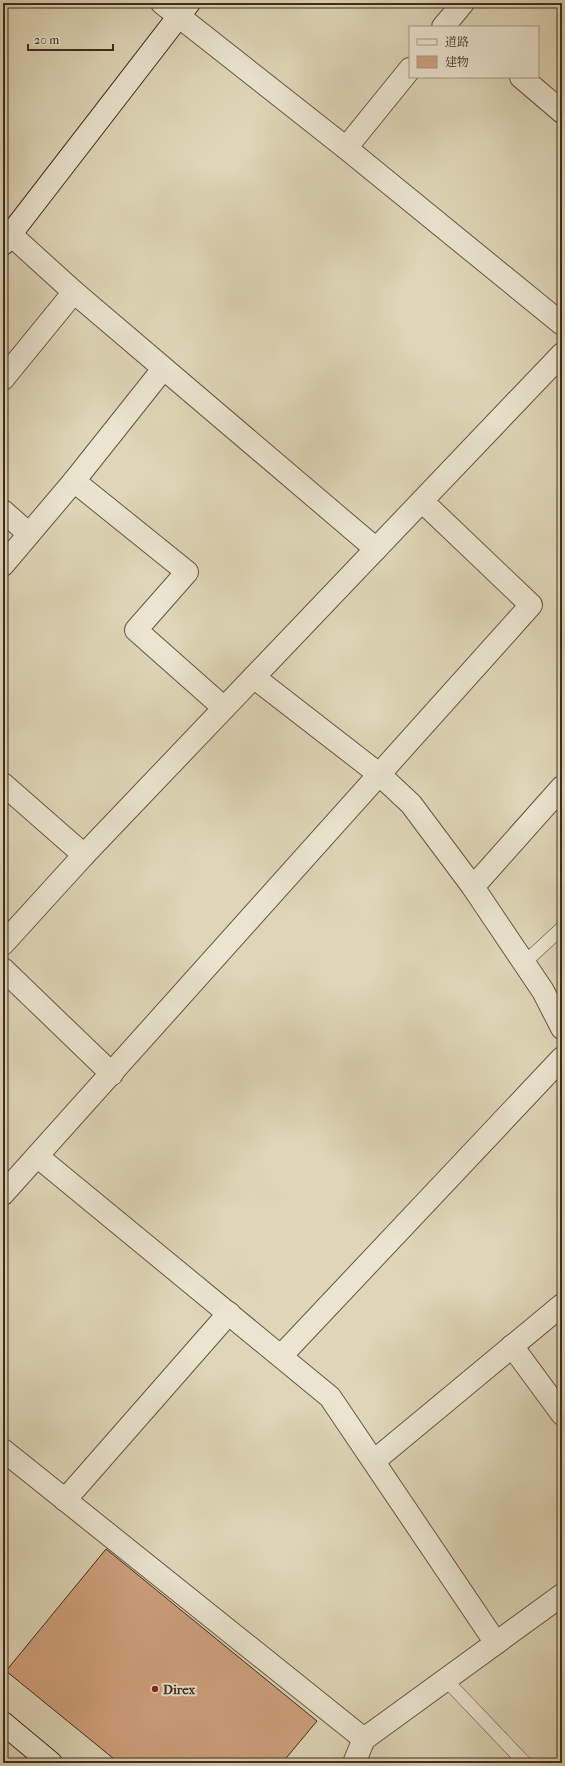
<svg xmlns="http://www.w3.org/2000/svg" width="565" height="1766" viewBox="0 0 565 1766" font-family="'IM FELL French Canon','Noto Serif JP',serif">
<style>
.building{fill:#cfa17e;stroke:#402b1d}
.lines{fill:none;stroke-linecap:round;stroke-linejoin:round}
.lane-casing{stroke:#685644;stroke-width:14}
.street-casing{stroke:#685644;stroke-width:24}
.secondary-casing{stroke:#402b1d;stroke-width:24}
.lane{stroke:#eae4d0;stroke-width:13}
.street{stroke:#eae4d0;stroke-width:22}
.secondary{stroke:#eae4d0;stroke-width:22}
.poi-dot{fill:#8f2418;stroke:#eae4d0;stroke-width:1.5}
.labels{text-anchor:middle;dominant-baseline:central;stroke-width:4;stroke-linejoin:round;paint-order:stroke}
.poi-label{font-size:13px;font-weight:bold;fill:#402b1d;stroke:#eae4d0;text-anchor:start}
</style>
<rect width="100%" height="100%" fill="#ded6b7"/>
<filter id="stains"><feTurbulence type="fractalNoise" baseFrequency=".005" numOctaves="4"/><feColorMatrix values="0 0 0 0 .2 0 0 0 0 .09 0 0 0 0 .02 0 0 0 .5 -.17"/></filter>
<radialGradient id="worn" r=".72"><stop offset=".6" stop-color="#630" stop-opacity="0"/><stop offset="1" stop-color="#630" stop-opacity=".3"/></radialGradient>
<path class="building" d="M106,1549L317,1721L282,1763H119L6,1671Z"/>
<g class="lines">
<defs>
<g id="lane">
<path d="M524,963L562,928"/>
<path d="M446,1680L525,1763"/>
</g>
<g id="street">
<path d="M162,3L346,148L562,324"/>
<path d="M443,27L463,3"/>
<path d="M521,77L562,112"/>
<path d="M346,148L410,69"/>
<path d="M10,234L74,292L376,549"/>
<path d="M3,379L74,292"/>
<path d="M74,481L187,572L136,630L224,708"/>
<path d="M3,511L29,534"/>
<path d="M3,565L74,481L163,369"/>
<path d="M255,678L380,775L411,804L473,887L543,991L562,1028"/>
<path d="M3,784L84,855"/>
<path d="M473,887L562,787"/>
<path d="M3,944L84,855L562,354"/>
<path d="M3,969L112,1074"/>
<path d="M37,1156L330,1397L496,1643"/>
<path d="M3,1194L531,605L422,501"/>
<path d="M512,1346L562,1414"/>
<path d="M281,1356L562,1058"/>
<path d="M3,1450L364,1739"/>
<path d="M374,1461L562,1305"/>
<path d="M65,1500L229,1313"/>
<path d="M354,1763L364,1739L562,1595"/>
</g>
<g id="secondary">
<path d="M3,244L189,3"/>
<path d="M3,1723L51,1763"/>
</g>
</defs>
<use href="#lane" class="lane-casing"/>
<use href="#street" class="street-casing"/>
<use href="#secondary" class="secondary-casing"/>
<use href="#lane" class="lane"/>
<use href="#street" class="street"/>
<use href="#secondary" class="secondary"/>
</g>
<circle class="poi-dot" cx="155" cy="1689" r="4"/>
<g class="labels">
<g class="poi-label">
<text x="163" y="1689">Direx</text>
</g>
</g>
<rect width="565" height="1766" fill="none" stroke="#ded6b7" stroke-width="16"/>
<rect x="4" y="4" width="557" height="1758" fill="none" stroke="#402b1d" stroke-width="2"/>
<rect x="8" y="8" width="549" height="1750" fill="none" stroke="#402b1d"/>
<rect x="409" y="26" width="130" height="52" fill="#eae4d0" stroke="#a69a88"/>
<rect x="417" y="39" width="20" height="6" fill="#eae4d0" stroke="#a69a88"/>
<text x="445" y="46" font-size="12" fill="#402b1d">道路</text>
<rect x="417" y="56" width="20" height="12" fill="#cfa17e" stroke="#a69a88"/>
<text x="445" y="66" font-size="12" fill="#402b1d">建物</text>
<path d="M28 44v6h85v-6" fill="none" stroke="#402b1d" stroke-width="2"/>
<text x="34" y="44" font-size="12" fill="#402b1d" stroke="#eae4d0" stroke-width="3" paint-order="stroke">20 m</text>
<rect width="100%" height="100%" filter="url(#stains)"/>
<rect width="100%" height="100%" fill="url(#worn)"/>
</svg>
